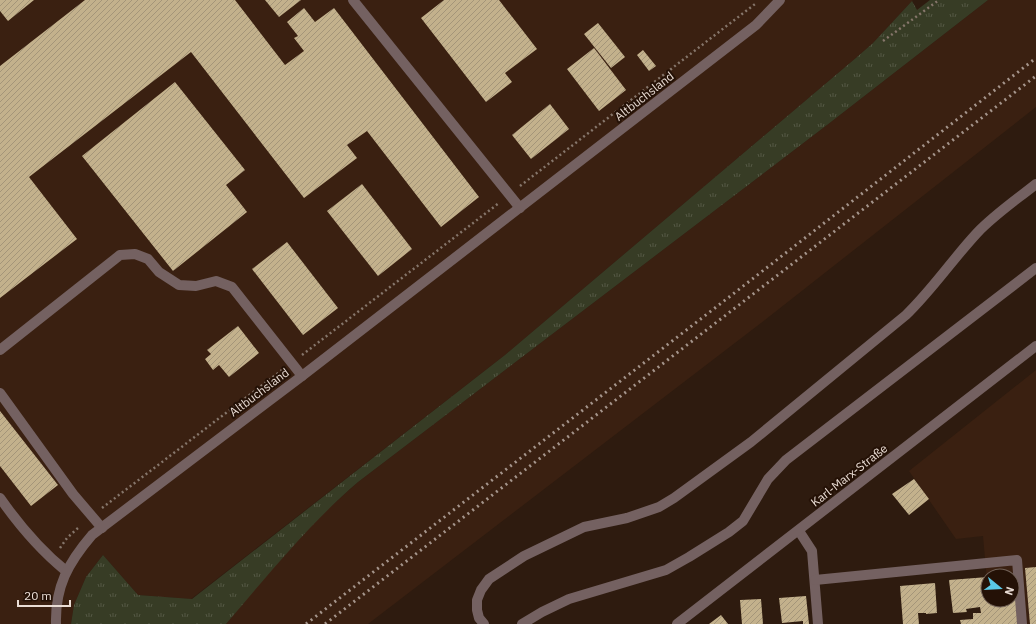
<svg xmlns="http://www.w3.org/2000/svg" width="1036" height="624" viewBox="0 0 1036 624" font-family="'IBM Plex Sans',sans-serif">
<style>
.built{fill:#3a2011}
.grass{fill:url(#grass-tufts)}
.building{fill:url(#building-hatch)}
.lines{fill:none;stroke-linecap:round;stroke-linejoin:round}
.path{stroke:#86766b;stroke-width:2.5;stroke-dasharray:2 3;stroke-linecap:butt}
.minor{stroke:#746161;stroke-width:10}
.rail{stroke:#a5958c;stroke-width:3;stroke-dasharray:2 4;stroke-linecap:butt}
.labels{text-anchor:middle;dominant-baseline:central;stroke-width:4;stroke-linejoin:round;paint-order:stroke}
.street-label{font-size:12px;fill:#eaddd5;stroke:#241106}
</style>
<defs>
<pattern id="grass-tufts" width="24" height="20" patternUnits="userSpaceOnUse"><rect width="24" height="20" fill="#373c25"/><path d="M3 7l-1-3M5 7V3M7 7l1-3M15 17l-1-3M17 17v-4M19 17l1-3" fill="none" stroke="#545844"/></pattern>
<pattern id="building-hatch" width="6" height="6" patternUnits="userSpaceOnUse"><rect width="6" height="6" fill="#c3b18c"/><path d="M-1 1l2-2M0 6l6-6M5 7l2-2" fill="none" stroke="#a49579"/></pattern>
</defs>
<rect width="100%" height="100%" fill="#2e1b0f"/>
<g class="built">
<path d="M0,0H913L873,43L857,57L505,355L191,599L138,595L103,555L86,577L74,605L71,624H0Z"/>
<path d="M988,0H1036V107L761,323L368,624H226L270,571L319,517L358,482L827,125Z"/>
<path d="M1036,370V624H991L1012,600V576H988V592L983,536L956,539L909,471Z"/>
</g>
<path class="grass" d="M930,0H988L827,125L358,482C309,524 268,575 226,624H71L74,605L86,577L103,555L138,595L192,599L505,355L857,57L873,43L912,1L917,10Z"/>
<g class="building">
<path d="M0,0H34L8,21L0,11Z"/>
<path d="M85,0H235L285,65L304,51L294,38L298,36L287,22L304,8L315,22L334,8L479,197L441,227L367,131L347,145L357,158L304,198L191,52L29,177L77,239L0,298V66Z"/>
<path d="M265,0H301L279,17Z"/>
<path d="M444,0H499L537,49L505,73L512,82L486,102L421,18Z"/>
<path d="M598,23L625,57L611,68L584,34Z"/>
<path d="M594,48L626,90L599,111L567,69Z"/>
<path d="M643,50L656,66L649,71L637,55Z"/>
<path d="M175,82L245,170L226,185L247,212L173,271L82,156Z"/>
<path d="M550,104L569,129L531,159L512,135Z"/>
<path d="M362,184L412,249L378,276L327,211Z"/>
<path d="M287,242L338,308L303,335L252,269Z"/>
<path d="M238,326L259,353L229,377L219,365L213,370L205,359L211,354L207,350Z"/>
<path d="M0,411L58,485L31,506L0,466Z"/>
<path d="M914,479L929,499L909,515L892,494Z"/>
<path d="M1036,567V624H1030L1025,568Z"/>
<path d="M1015,574L1019,624H961L960,620L973,619V613H981L980,607L966,609L967,612L953,613L949,580L988,577V600H1012V575Z"/>
<path d="M935,583L937,613L926,614V613H918L919,624H903L900,586Z"/>
<path d="M806,596L809,624H803V621L782,623L779,598Z"/>
<path d="M761,599L763,624H742L740,600Z"/>
<path d="M721,615L728,624H709Z"/>
</g>
<g class="lines">
<g class="path">
<path d="M883,41L939,0"/>
<path d="M520,186L755,4"/>
<path d="M302,355L499,203"/>
<path d="M102,508L282,370"/>
<path d="M60,548L67,538L78,528"/>
</g>
<g class="minor">
<path d="M353,0L520,208"/>
<path d="M0,350L120,255L135,254L148,259L159,272L179,285L196,286L216,281L232,287L302,376"/>
<path d="M0,393L73,494L102,528"/>
<path d="M0,498C19,525 40,550 66,571"/>
<path d="M799,531L812,551L818,624"/>
<path d="M815,580L1017,560L1022,624"/>
<path d="M56,624C55,587 68,563 92,535L302,376L756,25L780,0"/>
<path d="M484,624L479,618L477,610V600L481,590L489,579L524,556L584,527L627,518L659,507L674,498L751,442L906,315C932,290 952,260 977,233C994,215 1016,200 1036,184"/>
<path d="M522,624L542,612L569,599L666,570L689,557L729,532L743,521L768,479L786,460L1036,268"/>
<path d="M677,624L1036,346"/>
</g>
<g class="rail">
<path d="M306,624L733,294L1036,58"/>
<path d="M325,624L1036,76"/>
</g>
</g>
<g class="labels">
<g class="street-label">
<text transform="translate(644 96) rotate(-38)">Altbuchsland</text>
<text transform="translate(259 392) rotate(-37)">Altbuchsland</text>
<text transform="translate(849 475) rotate(-38)">Karl-Marx-Straße</text>
</g>
</g>
<g transform="translate(1000 588) rotate(108)"><circle r="19" fill="#241106" stroke="#736359"/>
<path d="M0-3L7 15L0 10L-7 15Z" fill="#5ac8e6"/>
<text y="-6" font-size="11" font-weight="bold" text-anchor="middle" fill="#eaddd5">N</text>
</g>
<path d="M18 600v6h52v-6" fill="none" stroke="#eaddd5" stroke-width="2"/>
<text x="24" y="600" font-size="12" fill="#eaddd5" stroke="#241106" stroke-width="3" paint-order="stroke">20 m</text>
</svg>
